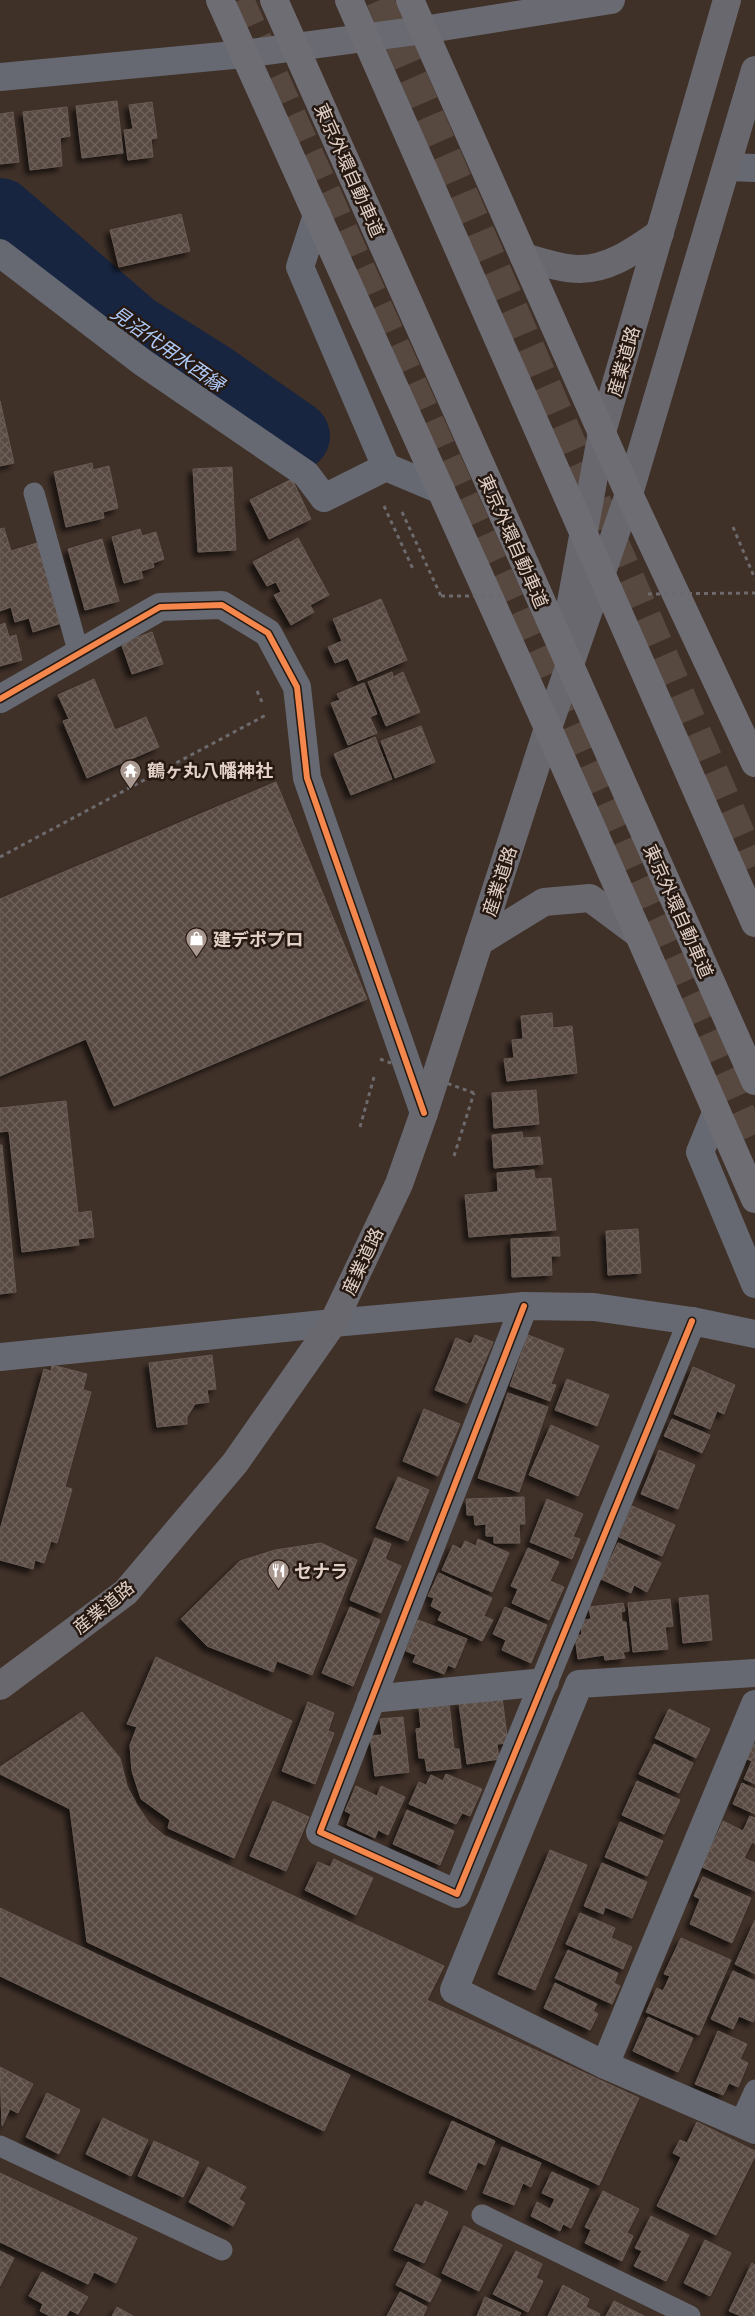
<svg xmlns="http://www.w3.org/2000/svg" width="755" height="2316" viewBox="0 0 755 2316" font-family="Lato,'Noto Sans JP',sans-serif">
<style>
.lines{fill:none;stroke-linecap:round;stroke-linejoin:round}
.river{stroke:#182541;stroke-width:70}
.building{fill:url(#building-cross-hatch);stroke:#675a53;filter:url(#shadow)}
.highway-tunnel{stroke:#574840;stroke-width:28;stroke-dasharray:28 14;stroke-linecap:butt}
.path{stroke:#6c6a6c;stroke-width:3;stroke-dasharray:4 4;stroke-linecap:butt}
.lane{stroke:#666971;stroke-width:21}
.street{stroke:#666971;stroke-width:28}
.secondary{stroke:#6a6b72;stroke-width:28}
.primary{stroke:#69686f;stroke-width:28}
.highway{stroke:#6e6d74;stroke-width:28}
.path-bridge{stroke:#6c6a6c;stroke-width:3;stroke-dasharray:4 4;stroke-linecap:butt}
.highway-bridge{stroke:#6e6d74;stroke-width:28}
.cycleway-casing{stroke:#261912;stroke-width:9}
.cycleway{stroke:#f5874c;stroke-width:6}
.labels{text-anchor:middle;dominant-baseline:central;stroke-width:5;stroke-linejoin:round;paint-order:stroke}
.street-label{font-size:18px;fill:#e2d0c6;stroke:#261912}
.poi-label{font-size:18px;font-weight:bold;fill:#e2d0c6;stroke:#261912;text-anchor:start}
.water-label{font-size:19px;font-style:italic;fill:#aec9f8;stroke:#261912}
</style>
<defs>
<pattern id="building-cross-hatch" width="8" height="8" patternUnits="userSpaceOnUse" patternTransform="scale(1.25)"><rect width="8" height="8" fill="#584a43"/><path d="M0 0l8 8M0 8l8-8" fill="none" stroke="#70635d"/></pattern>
<filter id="shadow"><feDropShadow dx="-4.5" dy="4.5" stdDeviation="2.5" flood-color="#0009"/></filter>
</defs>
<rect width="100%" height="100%" fill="#3f3028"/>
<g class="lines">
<path class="river" d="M0,213L134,329L212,378L295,436"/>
</g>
<g class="building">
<path d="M117,101L123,153L82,158L76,106Z"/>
<path d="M152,102L157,138L151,139L153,157L128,160L124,130L133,129L129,105Z"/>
<path d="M67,107L70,136L60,138L62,166L30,170L23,112Z"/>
<path d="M13,112L19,162L0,164V114Z"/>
<path d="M181,214L190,251L119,267L110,230Z"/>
<path d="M0,401L14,463L0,466Z"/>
<path d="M92,463L93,470L109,466L118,508L103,512L104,518L66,527L54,472Z"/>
<path d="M232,467L236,550L198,552L193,469Z"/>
<path d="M292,479L311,519L269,539L250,500Z"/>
<path d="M4,528L11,551L40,542L65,622L33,632L29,618L15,622L11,607L0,611V529Z"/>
<path d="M140,529L142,536L156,532L164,559L153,563L154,567L141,571L143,578L124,583L112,537Z"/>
<path d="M298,538L329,595L310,605L314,612L291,625L274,595L281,592L276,582L267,586L253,562Z"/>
<path d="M102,539L119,601L85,610L68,549Z"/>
<path d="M381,599L407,660L358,681L348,658L335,663L328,647L342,641L333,619Z"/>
<path d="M5,623L9,637L16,635L22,660L0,666V625Z"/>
<path d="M152,632L163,664L132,674L121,643Z"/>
<path d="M392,672L393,677L403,672L420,712L386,726L368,682Z"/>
<path d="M94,679L115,730L146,717L159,747L87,778L63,721L69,719L58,695Z"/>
<path d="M364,683L377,714L370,717L377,733L348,745L331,703L340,700L337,694Z"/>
<path d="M421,726L435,762L395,778L381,741Z"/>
<path d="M375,737L392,779L351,795L334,754Z"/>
<path d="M276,782L367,999L114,1106L86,1039L0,1076V899Z"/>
<path d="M552,1013L553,1028L572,1026L577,1073L507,1081L504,1059L514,1058L512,1040L523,1039L521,1016Z"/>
<path d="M536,1090L539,1124L494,1128L492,1093Z"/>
<path d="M66,1101L78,1213L91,1211L94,1237L78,1239L79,1245L22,1252L9,1131L0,1132V1108Z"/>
<path d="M522,1132L523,1138L540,1137L543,1164L494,1168L492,1135Z"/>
<path d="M0,1145H2L16,1292L0,1294Z"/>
<path d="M534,1170L535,1179L551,1178L556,1230L469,1237L465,1195L498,1192L497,1173Z"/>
<path d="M638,1229L641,1273L608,1275L606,1231Z"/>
<path d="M559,1237L560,1256H551L552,1275L512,1277L511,1239Z"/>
<path d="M475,1335L493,1342L467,1403L435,1390L456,1338L471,1344Z"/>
<path d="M528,1335L564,1349L551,1384L556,1385L550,1401L510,1386Z"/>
<path d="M212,1355L216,1389L207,1390L209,1402L195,1404L187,1417V1424L157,1427L149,1363Z"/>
<path d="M52,1365L87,1374L83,1390L91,1392L65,1487L72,1489L57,1543L51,1541L44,1563L35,1560L33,1569L0,1560V1530L44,1369L51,1371Z"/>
<path d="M693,1367L735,1385L724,1414L717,1411L710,1429L674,1414Z"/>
<path d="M567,1379L609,1395L597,1426L555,1410Z"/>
<path d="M508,1393L548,1407L519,1492L478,1478Z"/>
<path d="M424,1409L460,1424L438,1476L403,1461Z"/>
<path d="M672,1419L710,1435L702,1453L664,1436Z"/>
<path d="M551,1425L599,1446L578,1496L529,1475Z"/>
<path d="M659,1450L695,1465L678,1509L641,1494Z"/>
<path d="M398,1477L429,1490L408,1541L376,1528Z"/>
<path d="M524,1497L525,1524H519L520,1543H494V1536H486V1524L475,1525L474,1515H467L466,1499Z"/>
<path d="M547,1499L583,1514L573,1537L580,1539L572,1559L530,1542Z"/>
<path d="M632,1506L675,1525L662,1556L619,1537Z"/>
<path d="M375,1538L391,1544L385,1559L401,1566L381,1613L350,1600Z"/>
<path d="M478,1539L509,1553L492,1592L442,1570L453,1545L461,1549L465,1541L476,1546Z"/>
<path d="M321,1543L357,1560L312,1675L277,1661L273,1672L207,1646L181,1619L240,1561L275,1550Z"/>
<path d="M618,1543L661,1563L647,1592L634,1585L631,1593L601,1579Z"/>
<path d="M528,1548L559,1562L550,1581L564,1587L549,1620L512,1603L518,1589L511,1586Z"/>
<path d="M439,1573L492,1598L484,1616L493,1620L482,1641L438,1620L442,1612L431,1606L434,1598L428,1596Z"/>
<path d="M708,1595L712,1640L683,1643L679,1598Z"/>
<path d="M670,1599L673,1626L665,1627L668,1649L633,1652L628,1603Z"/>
<path d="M623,1603L625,1611L621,1612L622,1622H626L629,1651L623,1652L625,1658L605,1660L604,1655L578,1659L575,1636L582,1635L580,1621L591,1619L589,1607Z"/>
<path d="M350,1607L380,1620L353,1686L322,1673Z"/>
<path d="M505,1607L547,1625L531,1663L502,1650L506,1640L493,1634Z"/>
<path d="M418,1620L467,1639L455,1668L448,1665L444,1674L413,1662L416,1655L406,1651Z"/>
<path d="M156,1657L292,1721L234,1858L168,1828L170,1820L141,1799L132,1771L130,1745L137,1727L127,1724Z"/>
<path d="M502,1697L508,1743L497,1744L499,1759L467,1764L459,1703Z"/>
<path d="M308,1702L334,1713L328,1731L334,1733L315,1784L282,1771Z"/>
<path d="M449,1703L454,1749H459L461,1768L427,1771L425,1758H419L416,1729L421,1728L419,1707Z"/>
<path d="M669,1709L710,1729L696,1758L655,1738Z"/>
<path d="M82,1712L120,1758L127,1786L137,1805L149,1823L165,1836L444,1966L427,2000L639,2098L599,2185L87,1942L70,1809L0,1774V1767Z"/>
<path d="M403,1717L409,1772L375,1776L370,1736L382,1735L380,1719Z"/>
<path d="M654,1744L693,1763L679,1793L639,1774Z"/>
<path d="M754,1744H755V1784L744,1779L752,1761L747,1759Z"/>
<path d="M446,1774L482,1789L470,1816L462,1813L456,1824L409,1804L419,1782L426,1785L431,1775L443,1781Z"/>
<path d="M637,1781L680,1800L664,1834L622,1815Z"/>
<path d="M742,1783L755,1789V1814L733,1804Z"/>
<path d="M356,1786L377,1796L381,1786L405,1797L388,1835L378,1830L375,1838L347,1825L351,1814L345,1811Z"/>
<path d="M273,1801L309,1817L286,1871L250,1856Z"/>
<path d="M407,1810L454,1831L440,1865L393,1844Z"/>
<path d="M750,1816L755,1818V1844L752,1842L744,1858L755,1863V1891L702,1867L723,1821L743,1831Z"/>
<path d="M620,1822L663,1841L647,1876L605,1857Z"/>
<path d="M550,1850L587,1865L535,1990L498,1974Z"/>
<path d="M334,1859L373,1878L356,1915L305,1890L318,1862L330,1867Z"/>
<path d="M602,1863L647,1882L632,1918L605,1907L603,1914L584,1906Z"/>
<path d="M703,1877L751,1898L732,1943L690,1924L700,1899L694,1896Z"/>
<path d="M0,1908L350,2075L324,2131L0,1976Z"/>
<path d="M580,1913L615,1928L611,1938L632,1947L623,1969L566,1944Z"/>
<path d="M755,1920V1974L735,1964Z"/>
<path d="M681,1938L731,1960L699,2035L646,2012L657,1988L663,1991L670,1976L664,1974Z"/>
<path d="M568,1950L618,1973L614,1983L620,1986L612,2004L555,1978Z"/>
<path d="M733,1971L755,1981V2018L753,2022L739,2016L733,2029L711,2019Z"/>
<path d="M555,1983L597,2004L593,2011L598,2014L590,2030L544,2008Z"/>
<path d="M648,2017L693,2038L678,2072L633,2051Z"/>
<path d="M718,2031L747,2044L740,2059L748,2063L738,2087L729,2083L723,2095L695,2084Z"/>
<path d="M0,2067L33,2084L18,2113L10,2109L2,2126Z"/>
<path d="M47,2093L80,2110L59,2154L26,2137Z"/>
<path d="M103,2118L148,2140L131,2176L86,2154Z"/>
<path d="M452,2121L495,2141L485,2165L478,2162L466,2190L429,2173Z"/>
<path d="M697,2122L755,2151V2156L716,2235L657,2206L681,2157L673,2153L680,2140L687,2143Z"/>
<path d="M154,2141L199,2162L183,2197L138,2176Z"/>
<path d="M502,2147L541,2163L531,2187L523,2183L514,2205L483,2193Z"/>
<path d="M208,2167L246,2187L239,2199L245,2203L233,2226L189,2202Z"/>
<path d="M552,2172L589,2189L571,2228L563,2224L560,2231L531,2216L537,2202L550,2209L555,2199L542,2193Z"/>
<path d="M0,2173L137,2238L116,2283L94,2272L88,2284L0,2242Z"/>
<path d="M603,2191L639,2209L627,2233L633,2236L622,2261L585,2243L591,2230L585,2227Z"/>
<path d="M425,2201L448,2212L424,2263L394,2250L416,2204L422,2207Z"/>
<path d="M651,2216L689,2235L666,2281L634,2266L642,2251L635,2248Z"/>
<path d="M464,2226L502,2245L479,2291L442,2273Z"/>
<path d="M705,2240L731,2253L710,2296L684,2283Z"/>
<path d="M0,2251L14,2258L0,2286Z"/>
<path d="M516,2251L542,2264L536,2278L543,2281L528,2312L493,2294Z"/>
<path d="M408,2262L441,2280L430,2302L396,2285Z"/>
<path d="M752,2263L755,2265V2316H741L729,2311Z"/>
<path d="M42,2272L88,2297L78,2314L70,2310L66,2316H50L40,2311L43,2304L29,2296Z"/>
<path d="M563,2285L589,2299L586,2307L600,2314L599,2316H548Z"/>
<path d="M400,2292L427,2307L423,2316H387Z"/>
<path d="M485,2297L521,2313L519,2316H477Z"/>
<path d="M614,2301L644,2316H606Z"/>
<path d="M117,2307L133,2316H112Z"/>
</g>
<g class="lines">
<g class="highway-tunnel">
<path d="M240,0L755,1143"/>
<path d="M380,0L755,866"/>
</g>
<g class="path">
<path d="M384,506L413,569"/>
<path d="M402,512L441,596"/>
<path d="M733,527L755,579"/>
<path d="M257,691L263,704"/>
<path d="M0,857L266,715"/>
<path d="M360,1127L374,1077"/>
<path d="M454,1156L474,1093"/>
</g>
<g class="lane">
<path d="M34,493L79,654"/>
<path d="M740,2123L755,2090"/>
<path d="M0,2146L222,2250"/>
<path d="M482,2215L690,2316"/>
</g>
<g class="street">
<path d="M0,77L244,54"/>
<path d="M727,167L755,168"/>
<path d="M317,215L300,267L386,467L441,490"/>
<path d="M0,253L142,362L306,474L324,498L386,467"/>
<path d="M0,699L160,607L222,605L268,633L297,687L307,778L424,1113"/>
<path d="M716,1113L700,1152L755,1284"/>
<path d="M524,1306L320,1832L457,1894L692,1321"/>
<path d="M0,1357L333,1323L524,1306L594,1307L692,1321L755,1334"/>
<path d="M755,1673L579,1684L454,1990L605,2065L755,2130"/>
<path d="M371,1699L545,1682"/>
<path d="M605,2065L755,1704"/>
</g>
<path class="secondary" d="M244,54L423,30L611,0"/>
<g class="primary">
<path d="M524,257C542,262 562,269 580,269C611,269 636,249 660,233"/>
<path d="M564,641L602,432L727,0"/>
<path d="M479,942L544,902L590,898L637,933"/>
<path d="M0,1686L126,1592L235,1463L333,1323L399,1184L424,1113L548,728L629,494L755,70"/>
</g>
<g class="highway">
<path d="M220,0L548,728L755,1199"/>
<path d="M410,0L629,494L755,763"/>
</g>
<g class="path-bridge">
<path d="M648,594L755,593"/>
<path d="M441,596H502"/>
<path d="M380,1059L474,1093"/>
</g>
<g class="highway-bridge">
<path d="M274,0L755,1081"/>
<path d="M349,0L755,923"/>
</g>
<defs>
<g id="cycleway">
<path d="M0,699L160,607L222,605L268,633L297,687L307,778L424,1113"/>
<path d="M524,1306L320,1832L457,1894L692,1321"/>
</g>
</defs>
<use href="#cycleway" class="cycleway-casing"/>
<use href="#cycleway" class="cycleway"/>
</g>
<defs>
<symbol id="temple-pin" viewBox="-11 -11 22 30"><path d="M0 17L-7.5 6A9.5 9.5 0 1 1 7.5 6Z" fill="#a9988f" stroke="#261912"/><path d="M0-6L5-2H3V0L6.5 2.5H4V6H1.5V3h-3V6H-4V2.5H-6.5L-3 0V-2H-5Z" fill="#fff"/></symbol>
<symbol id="shop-pin" viewBox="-11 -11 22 30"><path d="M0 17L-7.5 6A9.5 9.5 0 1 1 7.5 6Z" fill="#a9988f" stroke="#261912"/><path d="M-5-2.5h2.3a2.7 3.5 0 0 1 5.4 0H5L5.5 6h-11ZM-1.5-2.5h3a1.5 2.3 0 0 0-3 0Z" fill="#fff"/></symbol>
<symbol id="restaurant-pin" viewBox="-11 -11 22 30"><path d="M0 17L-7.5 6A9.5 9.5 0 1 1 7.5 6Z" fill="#a9988f" stroke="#261912"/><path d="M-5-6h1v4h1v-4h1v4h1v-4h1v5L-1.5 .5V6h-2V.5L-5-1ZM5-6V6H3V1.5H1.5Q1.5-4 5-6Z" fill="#fff"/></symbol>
</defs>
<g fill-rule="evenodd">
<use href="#temple-pin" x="118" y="758" width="25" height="34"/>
<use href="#shop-pin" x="184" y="926" width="25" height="34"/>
<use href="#restaurant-pin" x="266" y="1558" width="25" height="34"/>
</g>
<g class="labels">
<g class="street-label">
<text transform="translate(350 170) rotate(66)">東京外環自動車道</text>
<text transform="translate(623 361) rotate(-74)">産業道路</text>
<text transform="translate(514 541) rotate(66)">東京外環自動車道</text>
<text transform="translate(499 881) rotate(-72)">産業道路</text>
<text transform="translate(679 911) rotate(66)">東京外環自動車道</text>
<text transform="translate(362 1261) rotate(-65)">産業道路</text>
<text transform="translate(103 1607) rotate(-39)">産業道路</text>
</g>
<g class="poi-label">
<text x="147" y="770">鶴ヶ丸八幡神社</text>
<text x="213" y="939">建デポプロ</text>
<text x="294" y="1571">セナラ</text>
</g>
<g class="water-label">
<text transform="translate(168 348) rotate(35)">見沼代用水西縁</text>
</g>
</g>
</svg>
